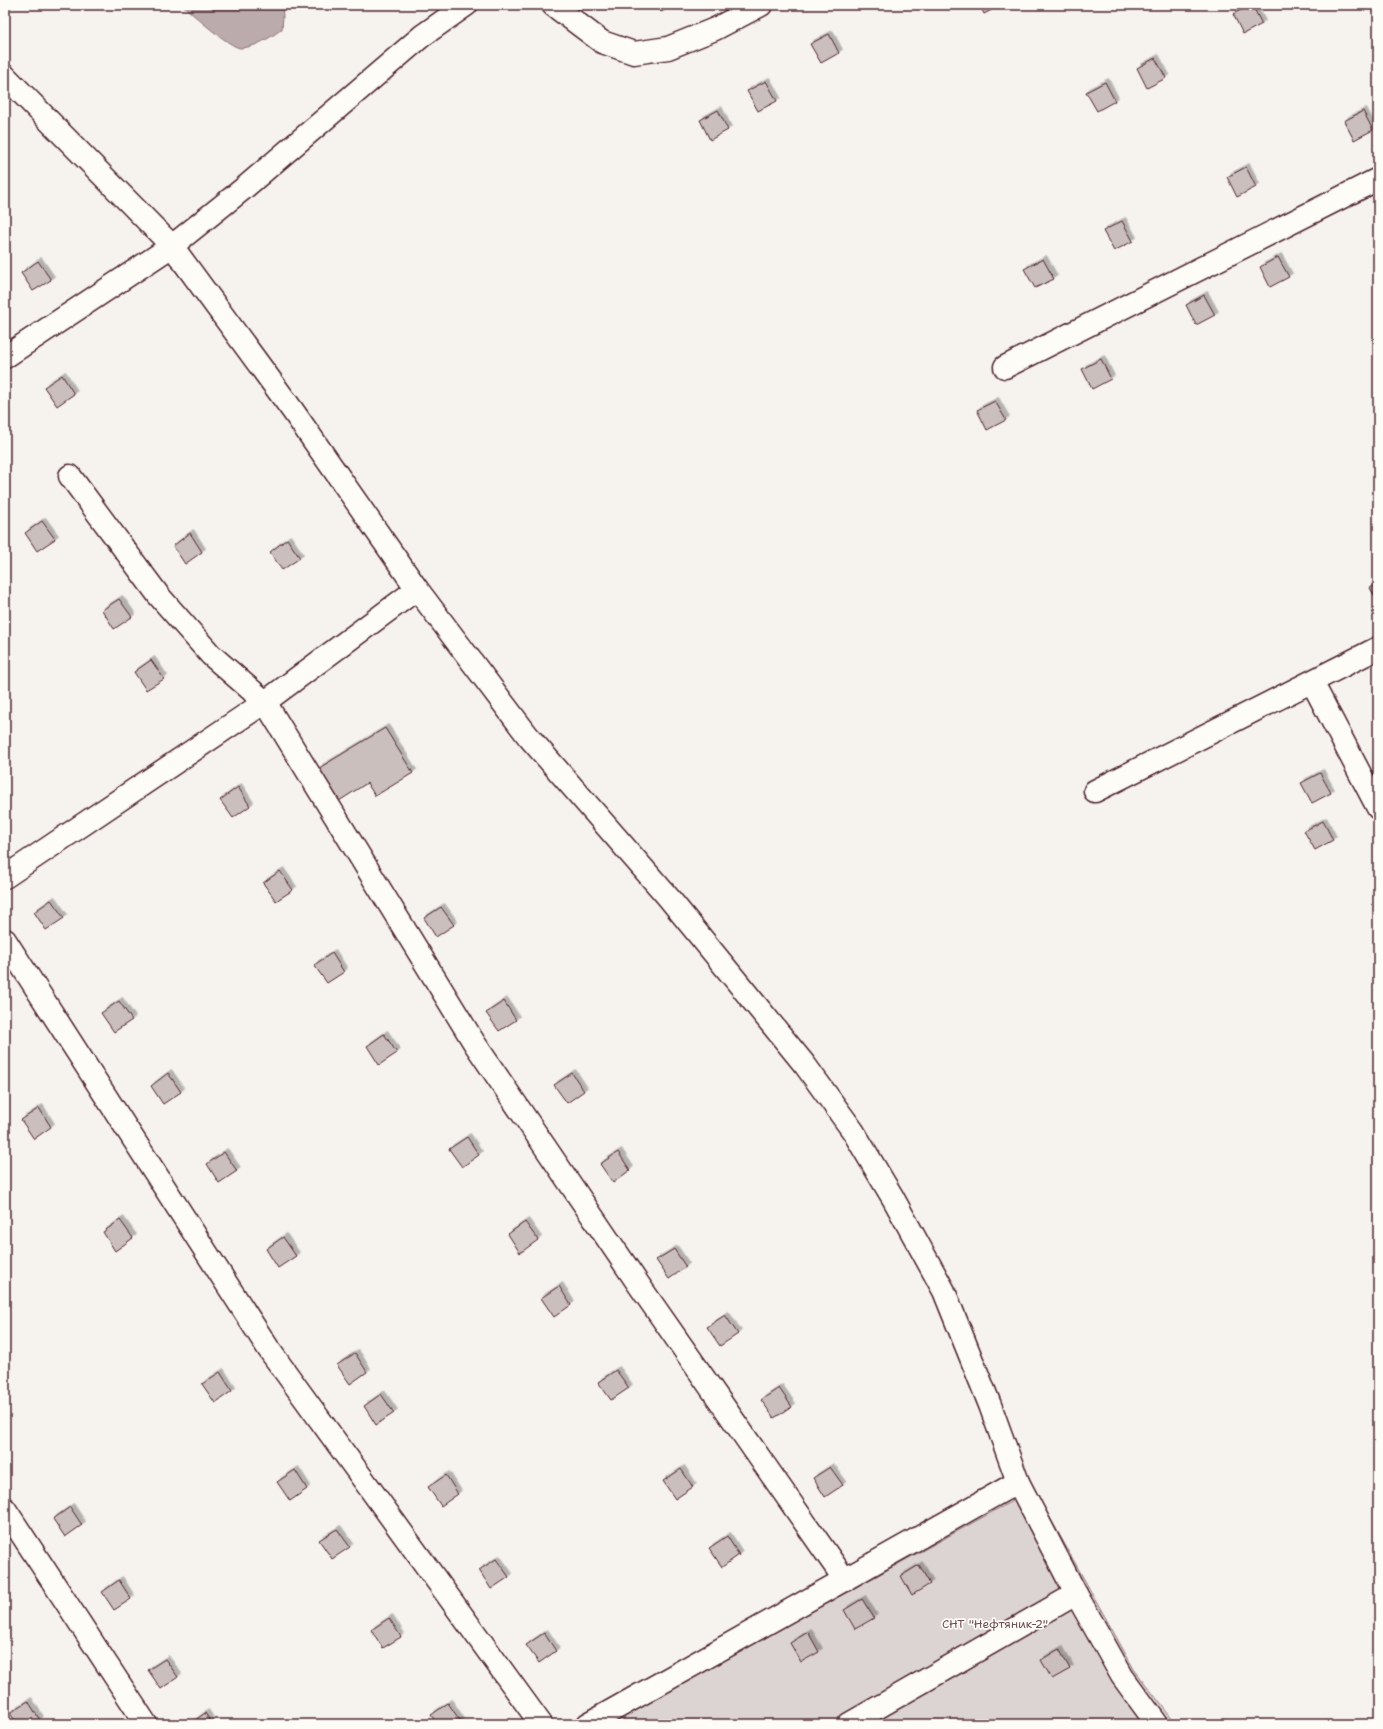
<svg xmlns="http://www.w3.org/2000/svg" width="1383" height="1729" viewBox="0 0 1383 1729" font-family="'Shantell Sans',sans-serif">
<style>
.green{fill:#dcd4d2;stroke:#937a7e}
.water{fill:#bbabac;stroke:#8e7378}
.building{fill:#cbbfbe;stroke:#4a1f2b;filter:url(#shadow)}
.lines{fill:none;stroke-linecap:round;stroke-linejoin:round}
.minor-casing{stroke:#4a1f2b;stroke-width:25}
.minor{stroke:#fdfcf7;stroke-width:22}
.labels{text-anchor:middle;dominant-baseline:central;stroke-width:3.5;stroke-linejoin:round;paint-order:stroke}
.park-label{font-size:12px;fill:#6e4c55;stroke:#fdfcf7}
</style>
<defs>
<filter id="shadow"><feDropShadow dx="3.5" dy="-3.5" stdDeviation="0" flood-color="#0004"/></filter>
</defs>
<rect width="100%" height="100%" fill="#f6f3ef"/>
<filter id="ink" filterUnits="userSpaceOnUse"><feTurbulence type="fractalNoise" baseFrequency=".025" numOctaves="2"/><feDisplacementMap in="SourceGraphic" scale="8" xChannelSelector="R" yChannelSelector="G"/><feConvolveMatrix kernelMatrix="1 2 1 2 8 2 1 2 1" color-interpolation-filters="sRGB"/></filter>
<g filter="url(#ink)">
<path class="green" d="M1034,1489L1134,1669L1176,1724H608Z"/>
<path class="water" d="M183,5H282L283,16L282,29C271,37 255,48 240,48C230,47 190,13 183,5Z"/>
<g class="building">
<path d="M657,5H674L661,12Z"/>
<path d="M980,5H1001L984,14Z"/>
<path d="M1250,5H1252L1262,24L1243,34L1233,14Z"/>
<path d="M829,34L839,53L821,63L810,44Z"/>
<path d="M1155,58L1166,78L1147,88L1137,68Z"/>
<path d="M766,81L777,101L758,111L747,91Z"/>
<path d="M1105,82L1115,101L1097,111L1086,92Z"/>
<path d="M718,110L728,130L710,140L700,120Z"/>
<path d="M1363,111L1373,130L1354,140L1344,121Z"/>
<path d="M1246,167L1256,187L1237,197L1227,177Z"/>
<path d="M1122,221L1133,241L1114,251L1103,231Z"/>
<path d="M1278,257L1289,277L1270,287L1260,267Z"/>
<path d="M1043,259L1054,279L1035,288L1024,269Z"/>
<path d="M38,261L51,280L33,291L21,273Z"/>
<path d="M1204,295L1215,315L1196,325L1186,305Z"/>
<path d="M1101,359L1111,379L1092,389L1082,369Z"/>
<path d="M62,375L74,394L57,406L44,387Z"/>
<path d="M995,401L1006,420L987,430L977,410Z"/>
<path d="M42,521L55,539L37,551L25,533Z"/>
<path d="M190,533L202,552L185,564L173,546Z"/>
<path d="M287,539L300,558L282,570L270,552Z"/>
<path d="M1378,584V602L1370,588Z"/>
<path d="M119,599L132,617L114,629L102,610Z"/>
<path d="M151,660L164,679L146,690L134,672Z"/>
<path d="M385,728L413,773L375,796L367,783L339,801L319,768Z"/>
<path d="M1320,773L1331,793L1312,803L1301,783Z"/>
<path d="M238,787L250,806L233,818L220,800Z"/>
<path d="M1323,821L1333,840L1315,850L1304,831Z"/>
<path d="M280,871L293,890L276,901L263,883Z"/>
<path d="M51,900L64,918L46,930L34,912Z"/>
<path d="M441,907L454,925L436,937L424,918Z"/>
<path d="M332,953L344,972L327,983L314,965Z"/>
<path d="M119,1001L132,1020L114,1032L101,1013Z"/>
<path d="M504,1001L516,1020L499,1031L486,1013Z"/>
<path d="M384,1034L397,1053L379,1065L367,1046Z"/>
<path d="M168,1073L181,1092L163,1104L151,1086Z"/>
<path d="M572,1073L584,1091L567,1103L554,1085Z"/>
<path d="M39,1108L51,1127L34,1139L21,1120Z"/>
<path d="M467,1137L479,1155L462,1167L449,1149Z"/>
<path d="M224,1152L237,1171L219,1183L207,1164Z"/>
<path d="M618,1152L630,1170L613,1183L600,1164Z"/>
<path d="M120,1220L133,1238L115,1251L103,1232Z"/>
<path d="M525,1222L538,1240L520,1253L508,1234Z"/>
<path d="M283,1237L296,1256L278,1268L266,1249Z"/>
<path d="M674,1249L686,1267L669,1279L656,1260Z"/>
<path d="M559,1286L571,1305L554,1317L541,1298Z"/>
<path d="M725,1315L738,1334L720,1346L707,1327Z"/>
<path d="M355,1353L367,1372L350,1384L337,1365Z"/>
<path d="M616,1370L629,1388L611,1400L598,1382Z"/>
<path d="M220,1372L232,1391L215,1403L202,1384Z"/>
<path d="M779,1388L792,1407L774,1418L761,1400Z"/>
<path d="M381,1394L394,1413L376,1425L364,1406Z"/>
<path d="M830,1467L843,1485L825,1497L813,1478Z"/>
<path d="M681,1469L693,1487L675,1499L663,1481Z"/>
<path d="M295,1470L307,1489L290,1501L277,1482Z"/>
<path d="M446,1475L458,1494L441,1506L428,1487Z"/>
<path d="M70,1507L82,1525L65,1537L53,1519Z"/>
<path d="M337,1529L350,1547L332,1559L319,1540Z"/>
<path d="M727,1536L739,1555L722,1567L709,1548Z"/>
<path d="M496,1559L509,1577L491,1589L479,1570Z"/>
<path d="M919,1565L930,1584L912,1595L901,1576Z"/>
<path d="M119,1580L131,1599L114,1610L102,1592Z"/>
<path d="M862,1599L874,1618L855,1629L844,1610Z"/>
<path d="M389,1618L401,1637L383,1648L371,1630Z"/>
<path d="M808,1632L819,1652L801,1662L790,1643Z"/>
<path d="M544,1633L556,1651L539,1663L526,1645Z"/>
<path d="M1059,1649L1070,1669L1052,1679L1041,1660Z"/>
<path d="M165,1659L178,1677L161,1689L148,1670Z"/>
<path d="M28,1701L40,1720L34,1724H17L10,1713Z"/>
<path d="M448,1703L461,1722L458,1724H437L431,1715Z"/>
<path d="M205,1713L212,1724H190Z"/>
</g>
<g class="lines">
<defs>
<g id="minor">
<path d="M553,5L602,42L634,53L668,48L715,29L761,5"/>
<path d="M5,76L172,246L293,411L417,589L528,736L668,897L805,1065L853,1131L893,1198L944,1291L990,1405L1018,1482L1076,1594L1122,1676L1157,1724"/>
<path d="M5,357L172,246L243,189L422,36L466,5"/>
<path d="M1005,367L1378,179"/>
<path d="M70,476L159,596L211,655L265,702L475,1044L639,1285L845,1580"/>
<path d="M1312,682L1378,808"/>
<path d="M1095,791L1378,648"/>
<path d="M5,877L265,702L417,589"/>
<path d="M5,940L270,1351L541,1724"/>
<path d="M5,1509L146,1724"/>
<path d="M588,1724L1018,1482"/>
<path d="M849,1724L1076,1594"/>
</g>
</defs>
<use href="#minor" class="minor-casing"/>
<use href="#minor" class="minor"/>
</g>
</g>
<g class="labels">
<g class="park-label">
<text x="995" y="1624">СНТ "Нефтяник-2"</text>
</g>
</g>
<rect width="1383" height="1729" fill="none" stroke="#fdfcf7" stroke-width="20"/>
<rect x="10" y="10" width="1363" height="1709" fill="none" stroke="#4a1f2b" stroke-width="1.5" filter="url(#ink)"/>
</svg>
